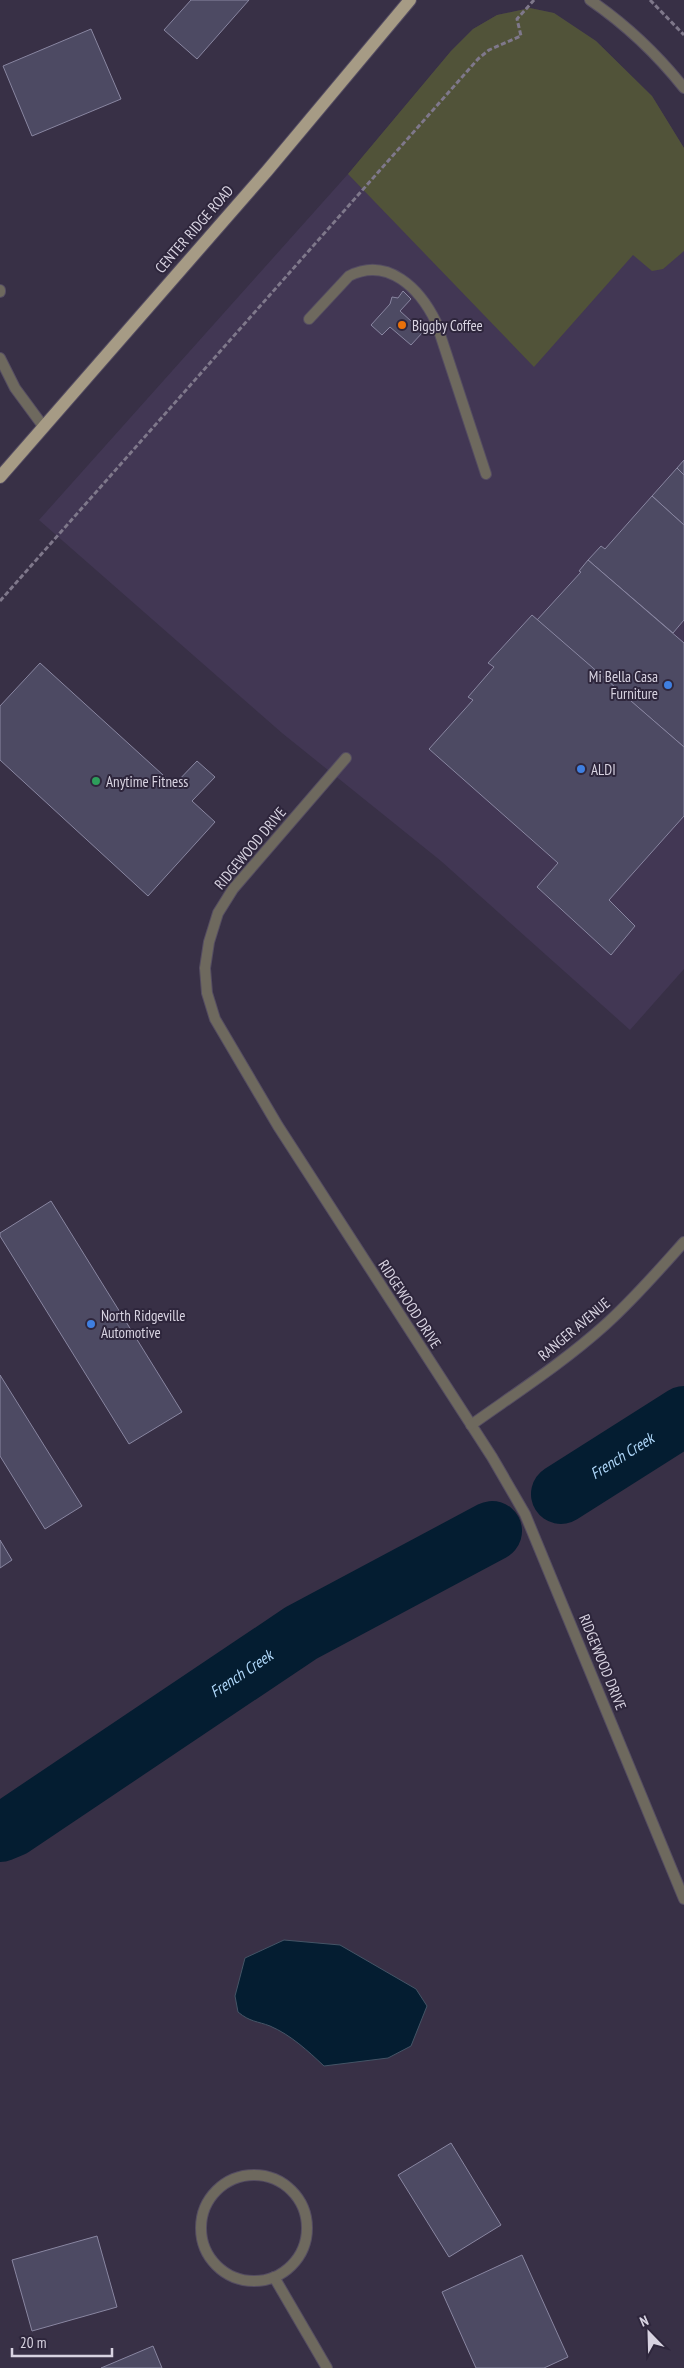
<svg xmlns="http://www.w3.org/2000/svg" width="684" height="2368" viewBox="0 0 684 2368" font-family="'PT Sans Narrow',sans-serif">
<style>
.built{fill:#423754}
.green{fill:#515339}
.water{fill:#041d31;stroke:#445466}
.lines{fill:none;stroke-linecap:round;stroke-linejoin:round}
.river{stroke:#041d31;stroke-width:60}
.building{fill:#4d4a63;stroke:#8986a1}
.service-casing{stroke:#554d62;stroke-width:12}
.minor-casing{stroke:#554d62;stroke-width:12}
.primary-casing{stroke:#554d62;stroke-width:14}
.path{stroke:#7f788b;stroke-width:3;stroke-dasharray:5 2.5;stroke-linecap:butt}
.service{stroke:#6e695e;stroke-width:10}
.minor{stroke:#6e695e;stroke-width:10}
.primary{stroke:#a69b85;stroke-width:12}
.food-dot{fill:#e8710a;stroke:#2e263c;stroke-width:2}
.shop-dot{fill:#3f7fe0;stroke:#2e263c;stroke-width:2}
.leisure-dot{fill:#2e9e5b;stroke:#2e263c;stroke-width:2}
.labels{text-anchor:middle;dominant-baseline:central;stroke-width:4;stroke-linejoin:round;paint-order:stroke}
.street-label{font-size:15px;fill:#d8d3e1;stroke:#2e263c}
.poi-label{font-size:15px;fill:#d8d3e1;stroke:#2e263c;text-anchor:start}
.water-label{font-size:16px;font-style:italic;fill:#aed6f8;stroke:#2e263c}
</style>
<rect width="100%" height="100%" fill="#383046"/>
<path class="built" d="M530,8L554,13L596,41L652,96L684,148V969L630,1030L441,861L282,733L39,520L348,174L451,51L473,29L497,15Z"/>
<path class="green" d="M530,8L554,13L596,41L652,96L684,148V251L663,269L652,271L633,255L534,367L348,174L451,51L473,29L497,15Z"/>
<path class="water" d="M284,1940L340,1945L416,1989L427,2006L411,2046L388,2058L324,2066C308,2051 291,2035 270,2026C257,2021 250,2022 238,2012L235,1996L245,1958Z"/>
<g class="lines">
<g class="river">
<path id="s1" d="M561,1494L684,1416"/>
<path id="s2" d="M0,1832L12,1827L301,1633L492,1531"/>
</g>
</g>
<g class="building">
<path d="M191,0H249L197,59L164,30Z"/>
<path d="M91,29L121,99L32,136L3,66Z"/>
<path d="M403,291L411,299L400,311L423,332L411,345L390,327L382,335L371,325L390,304L392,297L398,298Z"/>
<path d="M684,460V475L677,468Z"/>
<path d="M677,468L684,475V525L652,496Z"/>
<path d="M652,496L684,525V620L673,633L588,560L601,546L605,549Z"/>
<path d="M588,560L684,643V747L537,620L581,572L579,571Z"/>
<path d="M532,615L684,747V816L609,900L635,926L611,955L537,887L558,863L429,749L473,700L468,697L494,667L488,663Z"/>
<path d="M40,663L174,785L197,761L215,777L192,801L215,822L148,896L0,760V706Z"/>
<path d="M51,1201L182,1412L129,1444L0,1236V1233Z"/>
<path d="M0,1375L82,1506L45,1529L0,1456Z"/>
<path d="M0,1540L12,1560L0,1568Z"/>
<path d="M451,2143L501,2225L449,2257L398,2175Z"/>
<path d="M97,2236L117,2307L32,2331L12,2260Z"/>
<path d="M522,2255L568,2357L544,2368H476L442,2292Z"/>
<path d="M153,2346L162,2368H101Z"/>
</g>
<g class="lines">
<defs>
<g id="service">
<path d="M0,290V292"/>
<path d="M309,319L349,276C388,256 420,289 436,322L486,474"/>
<path d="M0,358L15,388L43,426"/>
</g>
<g id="minor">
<path d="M590,0C625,24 657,54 684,88"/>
<path d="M346,758L233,889L218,913L209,942L205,968L207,993L215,1019L278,1126L492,1457L525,1514L684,1899"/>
<path d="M471,1425C516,1393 564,1362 605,1325C634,1299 659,1270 684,1242"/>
<circle cx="254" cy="2228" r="53"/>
<path d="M274,2277L327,2368"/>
</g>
<path id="primary" d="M0,477L267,171L410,0"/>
</defs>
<use href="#service" class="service-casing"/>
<use href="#minor" class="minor-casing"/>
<use href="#primary" class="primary-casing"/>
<g class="path">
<path d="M650,0L684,35"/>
<path d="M0,601L478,59L489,50L521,36L517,19L534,0"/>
</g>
<use href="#service" class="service"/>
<use href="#minor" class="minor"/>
<use href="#primary" class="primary"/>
</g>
<circle class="food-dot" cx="402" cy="325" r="5"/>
<g class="shop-dot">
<circle cx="668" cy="685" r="5"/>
<circle cx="581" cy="769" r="5"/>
<circle cx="91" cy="1324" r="5"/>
</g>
<circle class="leisure-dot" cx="96" cy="781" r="5"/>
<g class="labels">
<g class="street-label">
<text transform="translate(194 229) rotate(-49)">CENTER RIDGE ROAD</text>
<text transform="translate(250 848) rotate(-50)">RIDGEWOOD DRIVE</text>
<text transform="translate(410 1304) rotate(57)">RIDGEWOOD DRIVE</text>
<text transform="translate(574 1329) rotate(-40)">RANGER AVENUE</text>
<text transform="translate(603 1662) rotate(68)">RIDGEWOOD DRIVE</text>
</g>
<g class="poi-label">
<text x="412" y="325">Biggby Coffee</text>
<text x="658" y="676" text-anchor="end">Mi Bella Casa<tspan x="658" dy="17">Furniture</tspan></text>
<text x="591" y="769">ALDI</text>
<text x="106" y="781">Anytime Fitness</text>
<text x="101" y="1315">North Ridgeville<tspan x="101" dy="17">Automotive</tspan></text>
</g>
<g class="water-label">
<text stroke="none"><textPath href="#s1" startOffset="72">French Creek</textPath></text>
<text stroke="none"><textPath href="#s2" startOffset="289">French Creek</textPath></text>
</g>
</g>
<g transform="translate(649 2333) rotate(337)" stroke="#2e263c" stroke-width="4" paint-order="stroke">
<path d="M0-4L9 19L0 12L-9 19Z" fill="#d8d3e1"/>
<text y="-8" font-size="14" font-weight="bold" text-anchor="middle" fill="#d8d3e1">N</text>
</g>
<path d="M12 2348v8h100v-8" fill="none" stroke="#d8d3e1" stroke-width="2.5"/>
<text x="20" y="2348" font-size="15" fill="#d8d3e1" stroke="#2e263c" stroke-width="4" paint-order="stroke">20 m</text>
</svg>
